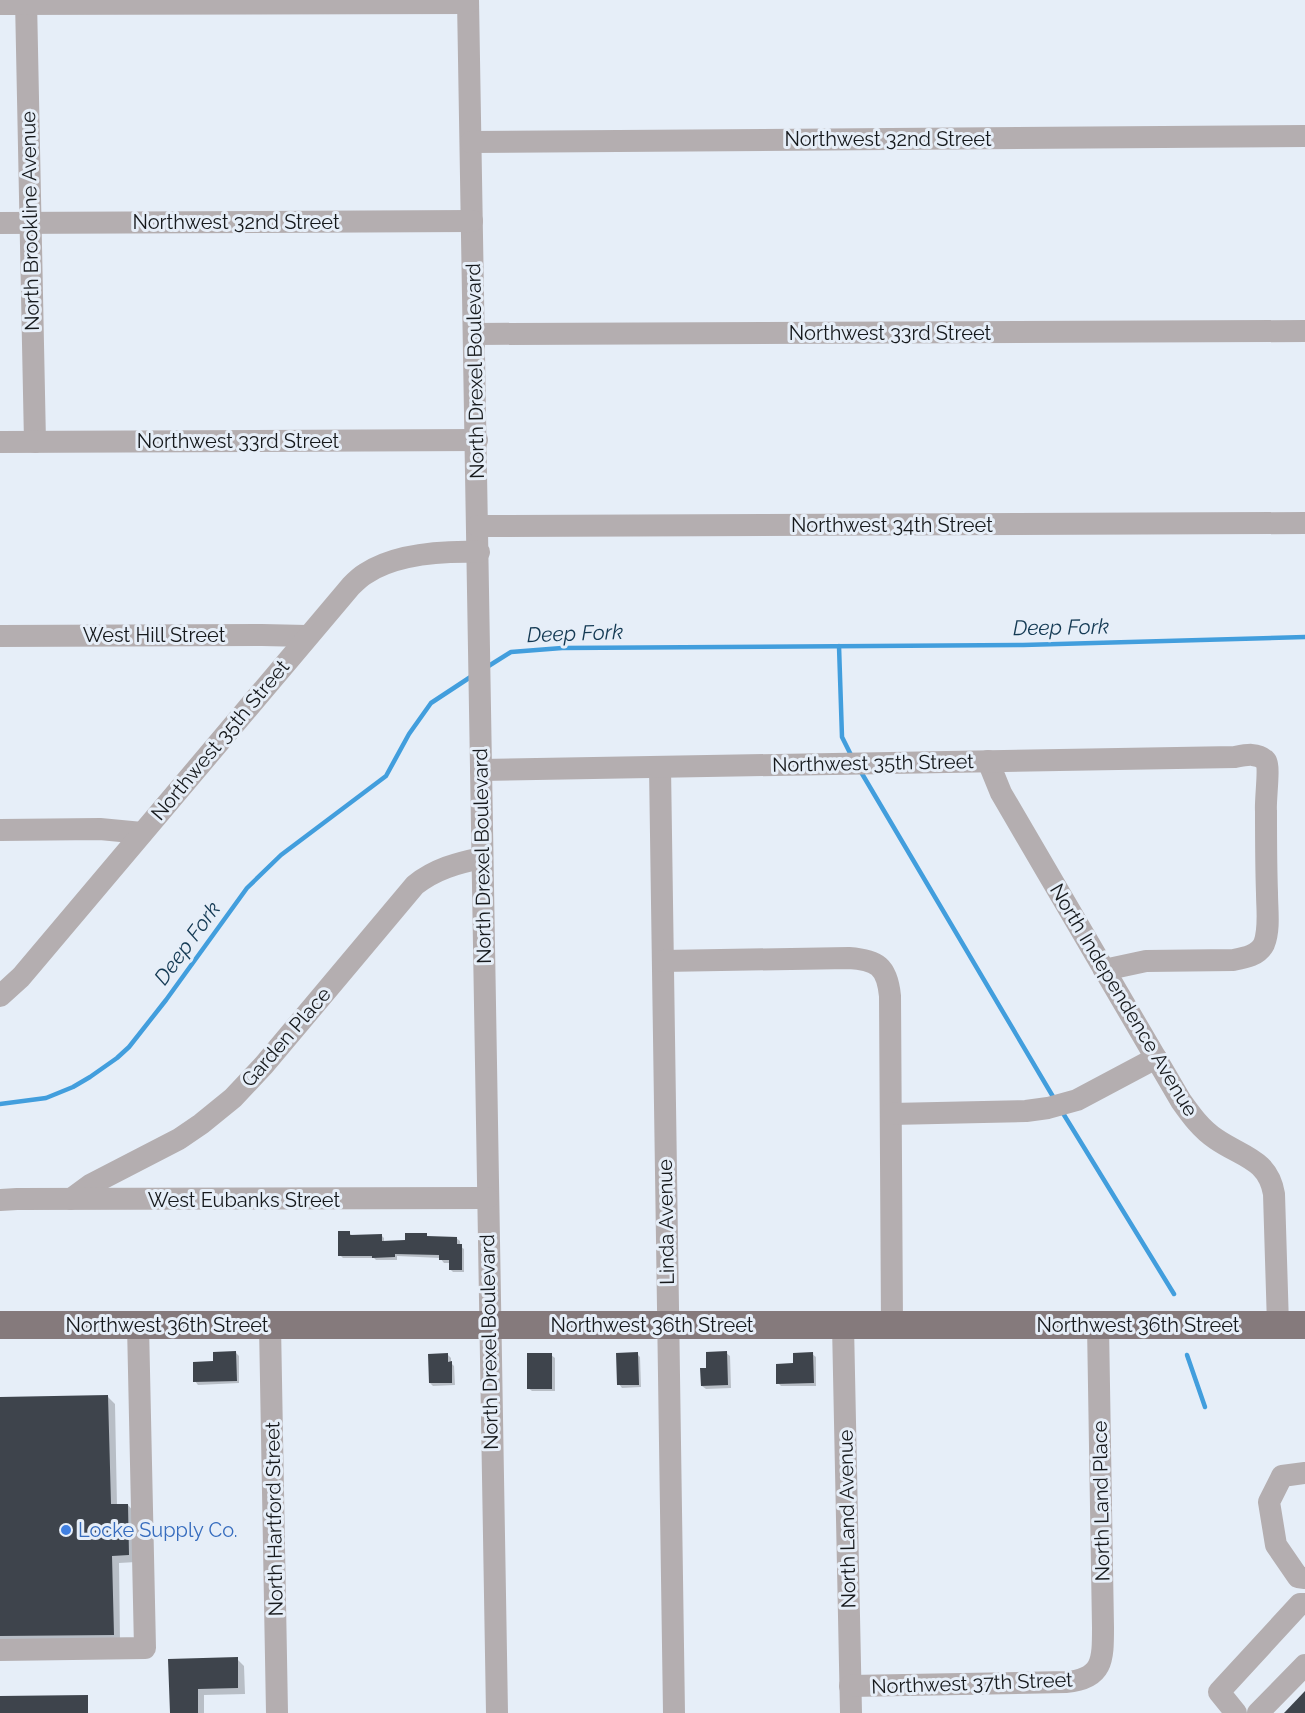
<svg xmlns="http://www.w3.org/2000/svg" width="1305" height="1713" viewBox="0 0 1305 1713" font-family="Raleway,sans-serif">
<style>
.shadow{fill:#0003}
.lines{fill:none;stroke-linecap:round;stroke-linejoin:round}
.stream{stroke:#429edd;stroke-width:4.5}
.building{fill:#3e444c}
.minor{stroke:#b4aeb0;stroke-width:22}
.major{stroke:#857a7c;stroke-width:28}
.shop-dot{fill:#3f7fe0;stroke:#e6eef8;stroke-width:2}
.labels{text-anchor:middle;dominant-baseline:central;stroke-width:6;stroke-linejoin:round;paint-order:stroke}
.street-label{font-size:20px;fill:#16191c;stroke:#e6eef8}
.shop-label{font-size:20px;fill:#366cbe;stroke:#e6eef8;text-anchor:start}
.water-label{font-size:21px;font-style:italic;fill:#133953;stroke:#e6eef8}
</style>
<rect width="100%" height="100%" fill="#e6eef8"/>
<g class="shadow">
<path d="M349,1233L353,1236L381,1235L384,1238V1242H407L426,1235L429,1238H456L460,1241V1246L464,1249V1272H453L450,1269V1263H444L440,1258L397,1256V1260H376L374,1258H343L340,1255Z"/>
<path d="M236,1353L239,1356V1383L198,1385L195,1381L215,1363Z"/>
<path d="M726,1353L730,1356L731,1388L706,1389L702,1386L708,1369Z"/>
<path d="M447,1354L451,1358V1363L454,1366L455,1385L433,1386L430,1383Z"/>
<path d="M637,1354L640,1357L641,1387L622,1388L619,1384Z"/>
<path d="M812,1354L816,1357V1386H781L778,1383L795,1365Z"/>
<path d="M551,1355L555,1358V1391H532L528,1388Z"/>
<path d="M108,1397L115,1404L117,1506L128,1505L135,1513L136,1562L119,1563L120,1642L0,1646V1398Z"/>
<path d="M237,1659L244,1666L245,1694L204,1695V1713H171L170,1660Z"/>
</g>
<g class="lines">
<g class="stream">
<path d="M839,646L842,737L852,757"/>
<path d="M487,667L511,652L562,648L1023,645L1305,637"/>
<path d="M861,772L1055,1100"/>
<path d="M0,1104L46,1098L73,1087L90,1077L117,1058L129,1047L166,1000L247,888L281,855L386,776L409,734L431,703L472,676"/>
<path d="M1061,1110L1174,1294"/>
<path d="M1187,1355L1205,1407"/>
</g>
</g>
<g class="building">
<path d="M338,1231H350V1235L382,1234V1241L405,1240V1233H427V1236L457,1237V1244H462V1270H449V1260H439V1255L395,1254V1257L372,1258V1256H338Z"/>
<path d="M236,1351L237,1381L193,1382V1362L213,1361V1352Z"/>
<path d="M727,1351L728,1385L701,1386L700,1368H706V1352Z"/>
<path d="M638,1352L639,1385H617L616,1353Z"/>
<path d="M813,1352L814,1383L776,1384V1364L793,1363V1353Z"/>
<path d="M448,1353V1362L452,1361V1383H429L428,1354Z"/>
<rect x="527" y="1353" width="25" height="36"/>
<path d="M108,1395L111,1504H128L129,1555L112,1556L114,1635L0,1636V1397Z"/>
<path d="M238,1657V1688L198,1689V1713H170L168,1659Z"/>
<path d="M1305,1691V1713H1284Z"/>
<path d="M88,1695V1713H0V1696Z"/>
</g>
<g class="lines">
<g class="minor">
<path d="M26,0L35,442"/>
<path d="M468,0C480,571 485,1142 497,1713"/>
<path d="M0,4L468,3"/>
<path d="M471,142L1305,136"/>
<path d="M0,223L472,221"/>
<path d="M475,334L1305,331"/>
<path d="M0,442L477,440"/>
<path d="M478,526L1305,523"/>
<path d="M0,636L262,635L307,636"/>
<path d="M988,761L1001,793L1181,1101C1191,1115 1201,1129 1216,1139C1242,1157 1268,1159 1274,1194L1278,1325"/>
<path d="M660,767L674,1713"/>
<path d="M481,770L1235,757C1245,755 1258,752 1266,761C1270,766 1265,801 1266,811C1266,838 1266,866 1267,893C1267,909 1270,929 1264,944C1258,956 1244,958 1233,960L1146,961L1104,970"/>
<path d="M0,830L100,829L142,833"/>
<path d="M663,961L849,958C877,960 887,966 890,996L892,1325"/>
<path d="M0,996L21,977L351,586C355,582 360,577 365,574C395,554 444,551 479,552"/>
<path d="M891,1114L1026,1111L1048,1108L1077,1100L1156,1058"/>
<path d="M71,1199L90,1185L179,1139L201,1124L233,1098L264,1065L415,885C435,869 457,863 482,858"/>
<path d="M0,1200L17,1199L487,1198"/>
<path d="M270,1325L277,1713"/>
<path d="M843,1325L851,1713"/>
<path d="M1305,1473L1282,1476L1269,1502L1276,1545L1298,1577L1305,1578"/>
<path d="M0,1650L145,1648L138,1325"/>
<path d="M850,1686L1066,1682C1103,1679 1103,1660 1103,1628L1098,1325"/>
<path d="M1236,1713L1219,1692L1300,1604H1305"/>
<path d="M1258,1713L1305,1665"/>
</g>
<path class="major" d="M0,1325H1305"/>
</g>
<circle class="shop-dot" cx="66" cy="1530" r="6"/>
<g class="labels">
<g class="street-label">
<text x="888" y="139">Northwest 32nd Street</text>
<text transform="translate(30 221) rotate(-91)">North Brookline Avenue</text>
<text x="236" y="222">Northwest 32nd Street</text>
<text x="890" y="333">Northwest 33rd Street</text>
<text transform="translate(475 371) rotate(-91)">North Drexel Boulevard</text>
<text x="238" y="441">Northwest 33rd Street</text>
<text x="892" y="525">Northwest 34th Street</text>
<text x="154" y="635">West Hill Street</text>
<text transform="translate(220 740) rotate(-50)">Northwest 35th Street</text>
<text transform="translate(873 763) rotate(-1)">Northwest 35th Street</text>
<text transform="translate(482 856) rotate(-91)">North Drexel Boulevard</text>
<text transform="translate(1124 1000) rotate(59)">North Independence Avenue</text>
<text transform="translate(286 1037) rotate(-49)">Garden Place</text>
<text x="244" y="1200">West Eubanks Street</text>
<text transform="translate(666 1222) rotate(-91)">Linda Avenue</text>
<text x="167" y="1325">Northwest 36th Street</text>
<text x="652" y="1325">Northwest 36th Street</text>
<text x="1138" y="1325">Northwest 36th Street</text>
<text transform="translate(489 1342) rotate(-91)">North Drexel Boulevard</text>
<text transform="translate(1101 1501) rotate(-91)">North Land Place</text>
<text transform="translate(274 1519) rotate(-91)">North Hartford Street</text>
<text transform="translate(847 1519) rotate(-91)">North Land Avenue</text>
<text transform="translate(972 1683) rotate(-2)">Northwest 37th Street</text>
</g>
<g class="shop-label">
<text x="78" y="1530">Locke Supply Co.</text>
</g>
<g class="water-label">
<text transform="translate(1061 627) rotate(-1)">Deep Fork</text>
<text transform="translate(575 633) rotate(-2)">Deep Fork</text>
<text transform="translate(187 943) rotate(-54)">Deep Fork</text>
</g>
</g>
</svg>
